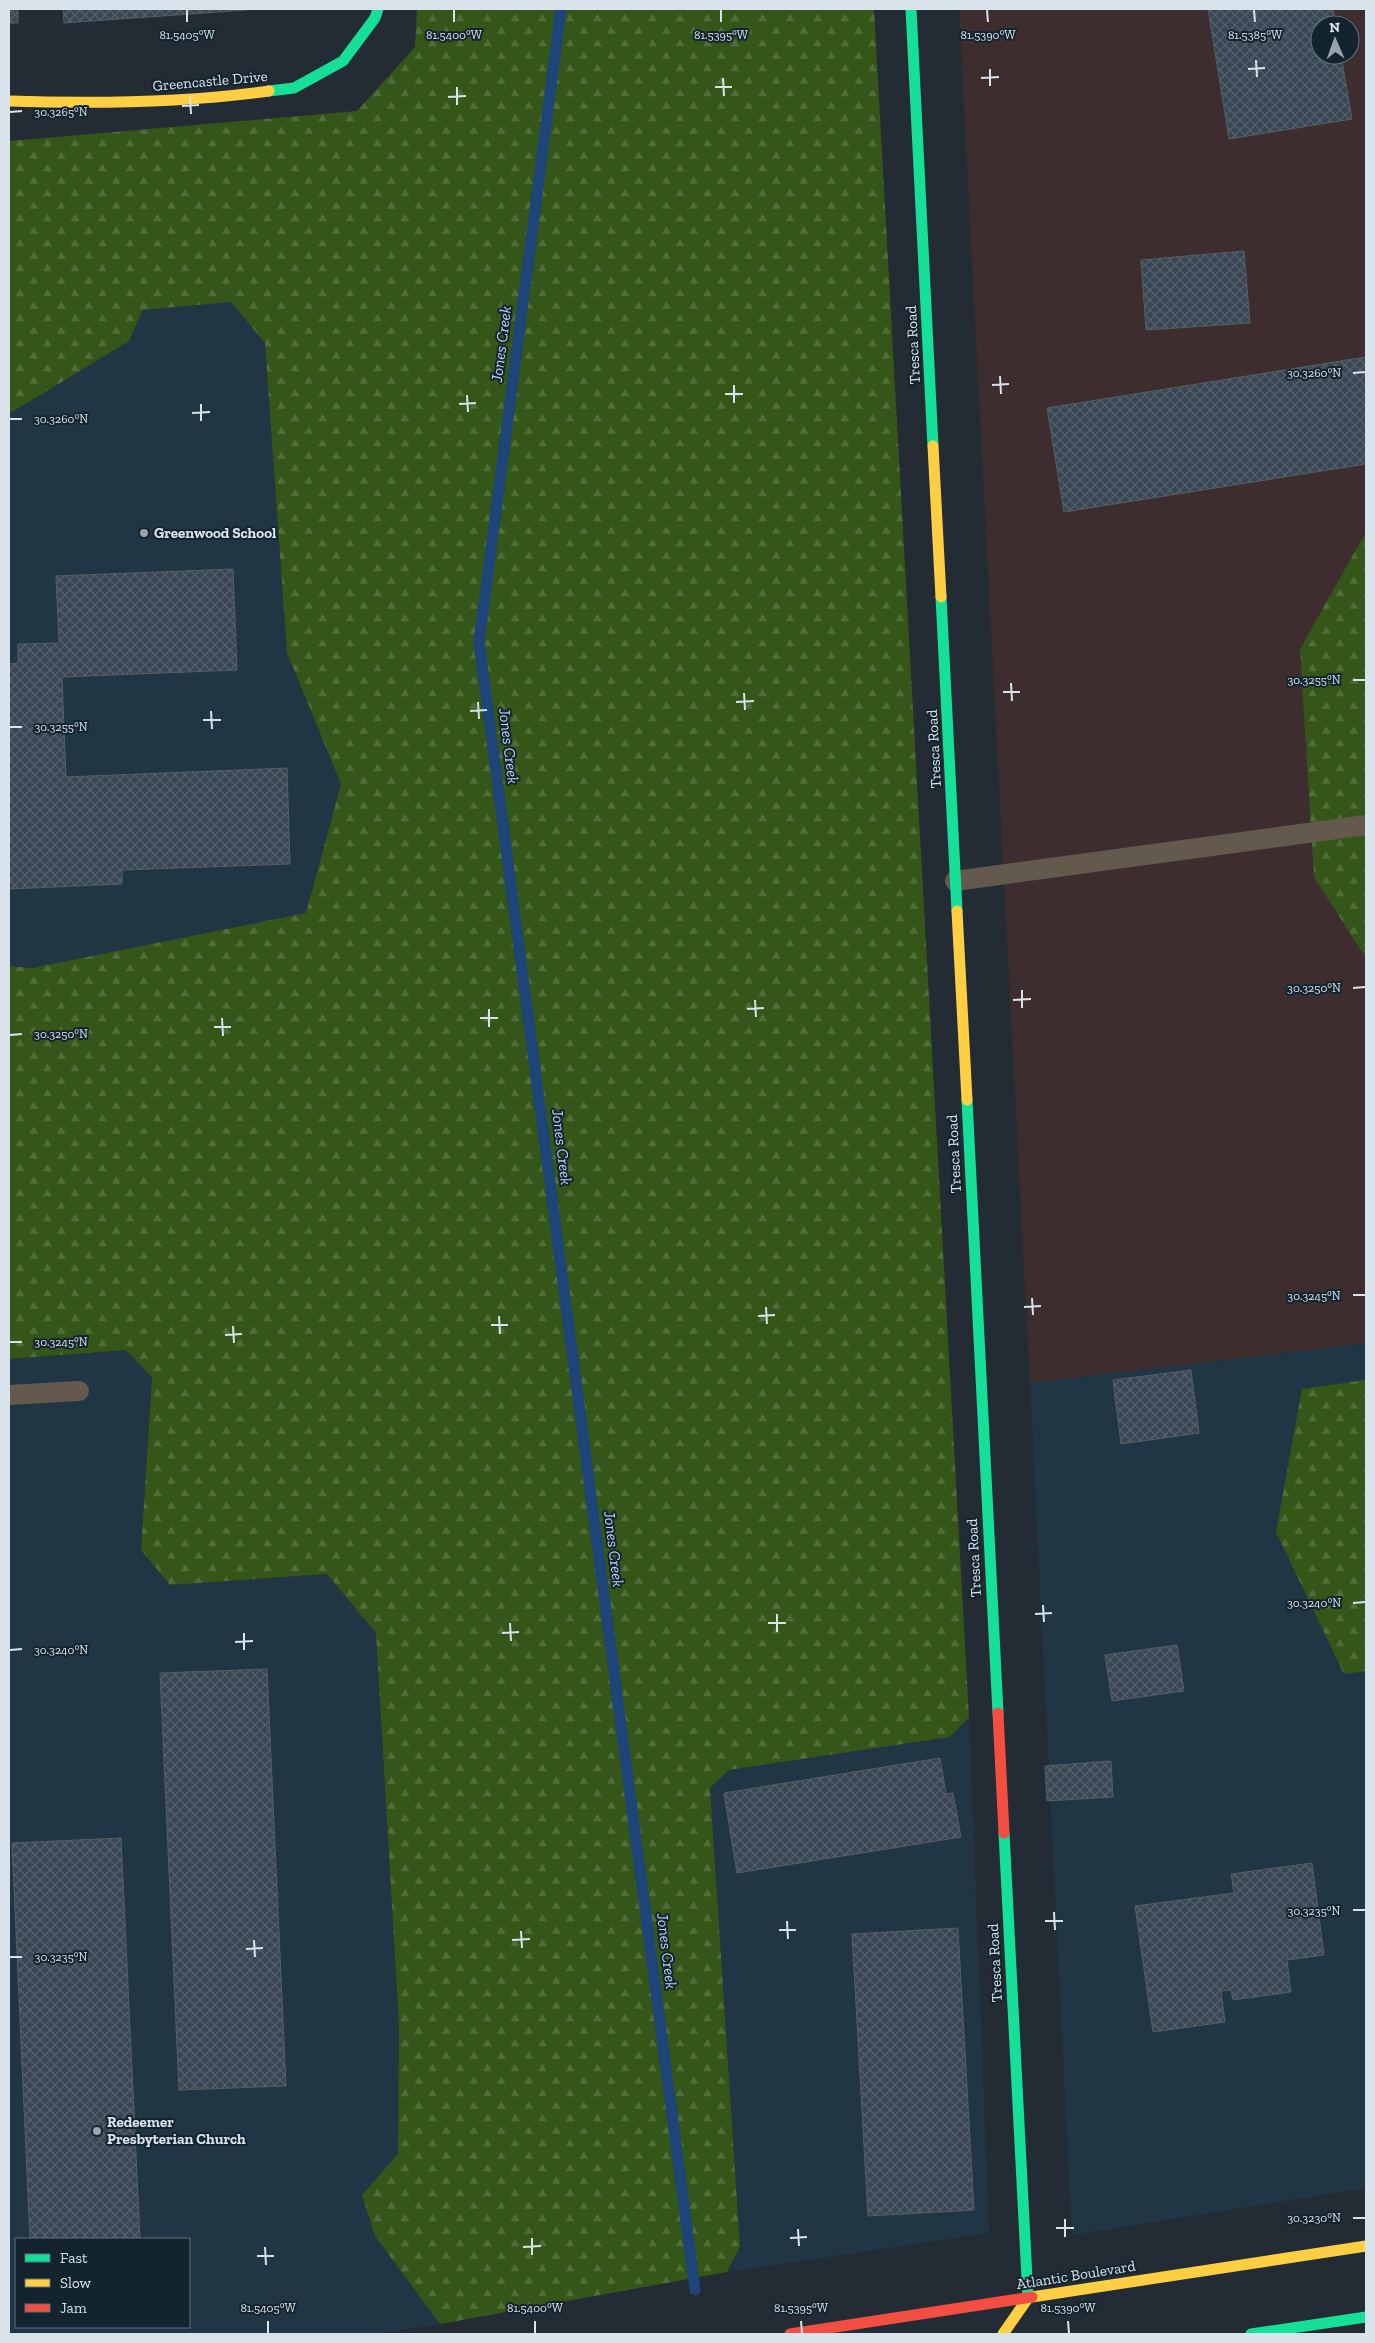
<svg xmlns="http://www.w3.org/2000/svg" width="1375" height="2343" viewBox="0 0 1375 2343" font-family="'Zilla Slab',serif">
<style>
.built{fill:#203645;fill-rule:evenodd}
.industrial{fill:#3d2d2e;fill-rule:evenodd}
.forest{fill:url(#forest-firs)}
.lines{fill:none;stroke-linecap:round;stroke-linejoin:round}
.stream{stroke:#1e447a;stroke-width:11}
.building{fill:url(#building-cross-hatch);stroke:#565e64}
.lane{stroke:#63594d;stroke-width:20}
.fast{stroke:#16e098;stroke-width:11}
.slow{stroke:#ffcf43;stroke-width:11}
.jam{stroke:#f24e42;stroke-width:11}
.ticks{fill:none;stroke:#d9e3ec;stroke-width:2}
.poi-dot{fill:#99a3ac;stroke:#13242f;stroke-width:2}
.labels{text-anchor:middle;dominant-baseline:central;stroke-width:4;stroke-linejoin:round;paint-order:stroke}
.street-label{font-size:15px;fill:#d9e3ec;stroke:#13242f}
.poi-label{font-size:15px;font-weight:bold;fill:#d9e3ec;stroke:#13242f;text-anchor:start}
.water-label{font-size:16px;font-style:italic;fill:#bdd5f8;stroke:#13242f}
.ticks-label{font-size:12px;text-anchor:middle;fill:#d9e3ec;stroke:#13242f;stroke-width:4;stroke-linejoin:round;paint-order:stroke}
</style>
<defs>
<pattern id="forest-firs" width="22" height="20" patternUnits="userSpaceOnUse" patternTransform="scale(1.25)"><rect width="22" height="20" fill="#345618"/><path d="M5 1l3.5 6h-7zM16 11l3.5 6h-7z" fill="#516e3a"/></pattern>
<pattern id="building-cross-hatch" width="8" height="8" patternUnits="userSpaceOnUse" patternTransform="scale(1.25)"><rect width="8" height="8" fill="#384753"/><path d="M0 0l8 8M0 8l8-8" fill="none" stroke="#54616c"/></pattern>
</defs>
<rect width="100%" height="100%" fill="#232c34"/>
<g class="built">
<path d="M231,302L265,343L287,653L341,784L306,913L32,968L9,966V414L129,341L143,310Z"/>
<path d="M1366,1343V2188L1072,2235L1030,1383Z"/>
<path d="M127,1350L152,1377L141,1550L170,1585L327,1574L376,1633L399,2025L398,2154L362,2195L375,2236L440,2324L376,2334H9V1359ZM16,2239H189V2327H16Z"/>
<path d="M969,1717L989,2233L727,2272L740,2247L710,1788L729,1770L950,1737Z"/>
</g>
<path class="industrial" d="M959,9H1366V1343L1030,1383ZM1320,25H1350V55H1320Z"/>
<g class="forest">
<path d="M417,9H874L969,1717L950,1737L729,1770L710,1788L740,2247L727,2272L440,2324L375,2236L362,2195L398,2154L399,2025L376,1633L327,1574L170,1585L141,1550L152,1377L126,1350L9,1359V966L32,968L306,913L341,784L287,653L265,343L231,302L143,310L129,341L9,414V141L357,111L415,47Z"/>
<path d="M1366,532V958L1314,877L1300,649Z"/>
<path d="M1366,1380V1671L1344,1674L1276,1532L1302,1389Z"/>
</g>
<g class="lines">
<path class="stream" d="M561,9L479,642L695,2290"/>
</g>
<g class="building">
<rect x="9" y="9" width="9" height="14"/>
<path d="M63,9H261L64,23Z"/>
<path d="M1208,9H1333L1336,25H1320V55H1341L1352,119L1229,139Z"/>
<path d="M1244,251L1250,323L1146,330L1141,260Z"/>
<path d="M1366,357V464L1064,512L1047,408Z"/>
<path d="M233,569L237,670L62,677L66,777L287,768L290,864L122,870V884L9,889V664L18,663V644L59,643L56,576Z"/>
<path d="M1191,1370L1199,1433L1121,1444L1113,1380Z"/>
<path d="M1177,1645L1184,1691L1112,1701L1105,1655Z"/>
<path d="M267,1669L286,2086L179,2090L160,1673Z"/>
<path d="M940,1758L946,1794L953,1793L961,1837L737,1873L724,1793Z"/>
<path d="M1111,1761L1113,1797L1047,1801L1045,1766Z"/>
<path d="M121,1838L140,2239H30L12,1843Z"/>
<path d="M1312,1863L1324,1955L1287,1960L1291,1992L1233,2000L1231,1990L1221,1991L1225,2022L1153,2032L1135,1906L1234,1893L1231,1874Z"/>
<path d="M958,1928L974,2210L868,2216L852,1934Z"/>
</g>
<g class="lines">
<g class="lane">
<path d="M955,881L1366,825"/>
<path d="M9,1395L79,1391"/>
</g>
<g class="fast">
<path d="M911,9L933,446"/>
<path d="M269,91L294,88L343,61L375,18L378,9"/>
<path d="M941,597L957,911"/>
<path d="M967,1100L998,1713"/>
<path d="M1004,1833L1028,2298"/>
<path d="M1251,2334L1366,2317"/>
</g>
<g class="slow">
<path d="M9,101C95,104 183,103 269,91"/>
<path d="M933,446L941,597"/>
<path d="M957,911L967,1100"/>
<path d="M1032,2297L1366,2246"/>
<path d="M1003,2334L1028,2298"/>
</g>
<g class="jam">
<path d="M998,1713L1004,1833"/>
<path d="M790,2334L1032,2297"/>
</g>
</g>
<path class="ticks" d="M187,10V22M454,10V22M721,10V22M987,10L988,22M1254,10L1255,22M1256,60L1257,77M990,69V86M1248,69L1265,68M723,78L724,96M981,78L999,77M457,87V105M715,87H732M190,97L191,114M448,97L466,96M182,106L199,105M10,112L22,111M1353,373L1365,372M1000,376L1001,394M734,385V403M992,385L1009,384M725,394H743M467,395L468,412M201,404V421M459,404L476,403M192,413L210,412M10,419H22M1353,680H1365M1011,683L1012,701M1003,692H1020M744,693L745,710M478,702L479,719M736,702L754,701M211,711L212,729M470,711L487,710M203,720H221M10,727H22M1353,988L1365,987M1022,990V1008M755,1000L756,1017M1013,1000L1031,999M489,1009V1027M747,1009L764,1008M222,1018L223,1036M480,1018H498M214,1027H231M10,1035L22,1034M1353,1295H1365M1032,1298L1033,1315M766,1307L767,1324M1024,1307L1041,1306M499,1316L500,1334M758,1316L775,1315M491,1325H508M233,1326L234,1343M225,1335L242,1334M10,1342H22M1353,1603L1365,1602M1043,1605L1044,1622M777,1614V1632M1035,1614L1052,1613M510,1623L511,1641M768,1623H786M244,1633V1650M502,1633L519,1632M235,1642L253,1641M10,1650L22,1649M1353,1910H1365M1054,1912L1055,1930M787,1921L788,1939M1045,1921H1063M779,1930H796M521,1931L522,1948M254,1940L255,1957M512,1940L530,1939M246,1949L263,1948M10,1957H22M1353,2218H1365M1065,2219V2237M1056,2228H1074M798,2229L799,2246M532,2238V2255M790,2238L807,2237M265,2247L266,2265M523,2247L541,2246M257,2256H274M268,2321V2333M535,2321V2333M801,2321L802,2333M1068,2321L1069,2333"/>
<g class="poi-dot">
<circle cx="144" cy="533" r="5"/>
<circle cx="97" cy="2131" r="5"/>
</g>
<g class="labels">
<g class="street-label">
<text transform="translate(210 81) rotate(-5)">Greencastle Drive</text>
<text transform="translate(913 345) rotate(-93)">Tresca Road</text>
<text transform="translate(934 749) rotate(-93)">Tresca Road</text>
<text transform="translate(954 1154) rotate(-93)">Tresca Road</text>
<text transform="translate(974 1558) rotate(-93)">Tresca Road</text>
<text transform="translate(995 1963) rotate(-93)">Tresca Road</text>
<text transform="translate(1076 2275) rotate(-9)">Atlantic Boulevard</text>
</g>
<g class="poi-label">
<text x="154" y="533">Greenwood School</text>
<text x="107" y="2122">Redeemer<tspan x="107" dy="17">Presbyterian Church</tspan></text>
</g>
<g class="water-label">
<text transform="translate(501 344) rotate(-83)">Jones Creek</text>
<text transform="translate(509 746) rotate(83)">Jones Creek</text>
<text transform="translate(562 1147) rotate(83)">Jones Creek</text>
<text transform="translate(614 1549) rotate(83)">Jones Creek</text>
<text transform="translate(667 1951) rotate(83)">Jones Creek</text>
</g>
</g>
<g class="ticks-label">
<text x="187" y="39">81.5405°W</text>
<text x="454" y="39">81.5400°W</text>
<text x="721" y="39">81.5395°W</text>
<text x="988" y="39">81.5390°W</text>
<text x="1255" y="39">81.5385°W</text>
<text x="61" y="116">30.3265°N</text>
<text x="1314" y="377">30.3260°N</text>
<text x="61" y="423">30.3260°N</text>
<text x="1314" y="684">30.3255°N</text>
<text x="61" y="731">30.3255°N</text>
<text x="1314" y="992">30.3250°N</text>
<text x="61" y="1038">30.3250°N</text>
<text x="1314" y="1300">30.3245°N</text>
<text x="61" y="1346">30.3245°N</text>
<text x="1314" y="1607">30.3240°N</text>
<text x="61" y="1654">30.3240°N</text>
<text x="1314" y="1915">30.3235°N</text>
<text x="61" y="1961">30.3235°N</text>
<text x="1314" y="2222">30.3230°N</text>
<text x="268" y="2312">81.5405°W</text>
<text x="535" y="2312">81.5400°W</text>
<text x="801" y="2312">81.5395°W</text>
<text x="1068" y="2312">81.5390°W</text>
</g>
<rect width="1375" height="2343" fill="none" stroke="#d9e3ec" stroke-width="20"/>
<rect x="15" y="2238" width="175" height="90" fill="#13242f" stroke="#62707b"/>
<rect x="25" y="2254" width="25" height="8" fill="#16e098" stroke="#62707b"/>
<text x="60" y="2263" font-size="15" fill="#d9e3ec">Fast</text>
<rect x="25" y="2279" width="25" height="8" fill="#ffcf43" stroke="#62707b"/>
<text x="60" y="2288" font-size="15" fill="#d9e3ec">Slow</text>
<rect x="25" y="2304" width="25" height="8" fill="#f24e42" stroke="#62707b"/>
<text x="60" y="2313" font-size="15" fill="#d9e3ec">Jam</text>
<g transform="translate(1335 40) rotate(358)"><circle r="24" fill="#13242f" stroke="#62707b"/>
<path d="M0-4L9 19L0 12L-9 19Z" fill="#99a3ac"/>
<text y="-8" font-size="14" font-weight="bold" text-anchor="middle" fill="#d9e3ec">N</text>
</g>
</svg>
